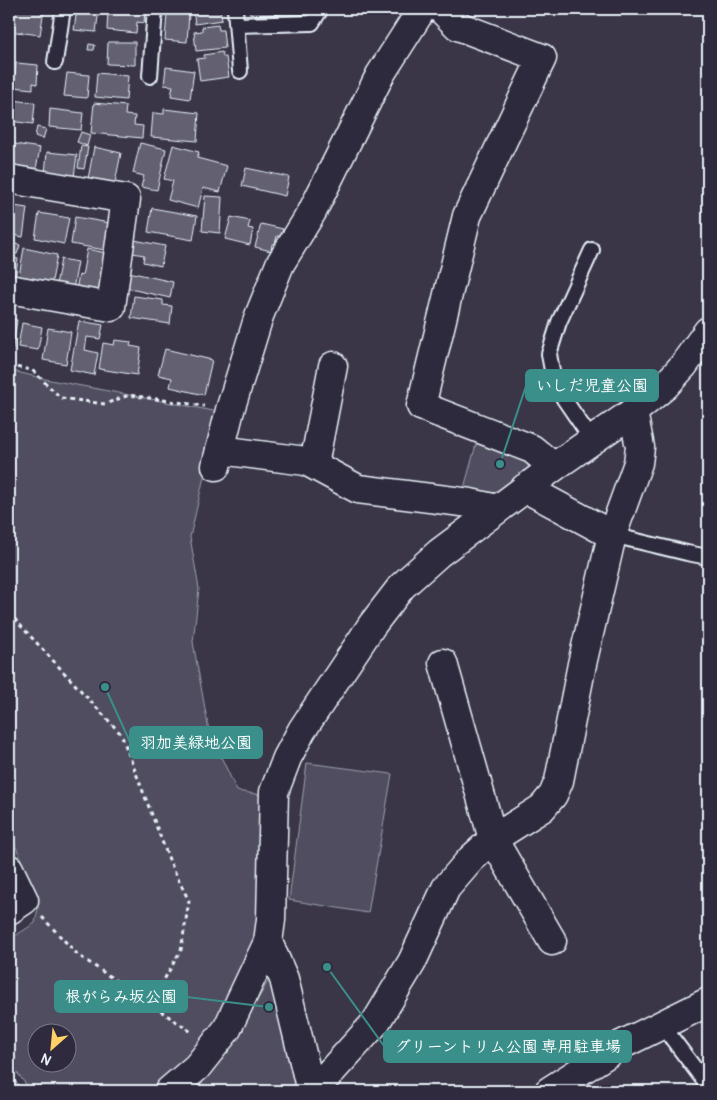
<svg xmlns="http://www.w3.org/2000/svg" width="717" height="1100" viewBox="0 0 717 1100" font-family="Pangolin,'Klee One',sans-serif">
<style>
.green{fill:#504e5f;stroke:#9ca0ac;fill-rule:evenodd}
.building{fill:#636171;stroke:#e8f1f8}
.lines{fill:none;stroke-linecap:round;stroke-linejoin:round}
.lane-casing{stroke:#e8f1f8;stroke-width:18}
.street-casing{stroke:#e8f1f8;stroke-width:31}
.path{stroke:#e8f1f8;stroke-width:3;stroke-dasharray:4 4;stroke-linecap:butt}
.lane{stroke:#2f2a3d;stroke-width:14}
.street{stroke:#2f2a3d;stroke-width:28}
.leader{fill:none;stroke:#3a8f8a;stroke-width:2}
.callout-dot{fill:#3a8f8a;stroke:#2f2a3d;stroke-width:2}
.callout{fill:#3a8f8a;stroke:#3a8f8a;stroke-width:2}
.callout-label{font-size:16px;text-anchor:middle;font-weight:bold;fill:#fff}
</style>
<rect width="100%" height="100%" fill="#3a3648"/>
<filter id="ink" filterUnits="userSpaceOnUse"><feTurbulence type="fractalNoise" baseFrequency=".02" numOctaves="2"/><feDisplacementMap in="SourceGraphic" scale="10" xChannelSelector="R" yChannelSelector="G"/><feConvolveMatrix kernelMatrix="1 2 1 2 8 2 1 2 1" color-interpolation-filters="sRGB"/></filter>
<g filter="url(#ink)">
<g class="green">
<path d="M9,370L45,379L219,412L190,537L199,589L193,642L209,731L237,791L274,797L254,969L191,1064L162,1091H31L9,1062V940L35,923L39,903L9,830ZM38,1032H68V1062H38Z"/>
<path d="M478,437L527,457L529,472L495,497L463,492Z"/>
<path d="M307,763L392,774L368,913L289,900Z"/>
<path d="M271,976L301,1091H186L236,1038Z"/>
</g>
<g class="building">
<path d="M16,9H44L40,35L9,31V22H14Z"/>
<path d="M77,9H99L96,32L74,30Z"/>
<path d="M108,9H142L145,10L144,23L137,22L136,33L107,30Z"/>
<path d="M193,9H220L222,20L195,24Z"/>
<path d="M250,9H279L280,14L250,16Z"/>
<path d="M167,13L189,14L187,42L165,40Z"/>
<path d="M218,25L219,30H223L225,48L196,51L194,32L202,31V27Z"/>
<path d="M108,42H135V65L107,64Z"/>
<path d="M89,44L95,45L94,50H88Z"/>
<path d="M222,52L223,57H226L229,77L200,81L197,59L205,58L204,55Z"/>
<path d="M16,63L38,65L37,84L33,83V89L13,87Z"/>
<path d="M166,67L194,71L190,99L171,96L173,86L164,85Z"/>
<path d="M67,73L89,75L87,98L64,96Z"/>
<path d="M97,73L128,76L126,100L95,97Z"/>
<path d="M13,100L35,103L33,124L10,121Z"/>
<path d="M94,103L126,106L125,115L135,116L134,125L143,126L142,138L91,133Z"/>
<path d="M50,109L83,113L81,130L49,127Z"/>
<path d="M164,109L199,113L197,141L151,137L153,113L164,114Z"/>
<path d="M37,127L46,129L43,139L35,136Z"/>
<path d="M81,132L90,135L87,146L77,142Z"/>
<path d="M9,143L40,148L35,174L9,169Z"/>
<path d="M140,143L166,149L157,190L141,187L144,176L133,173Z"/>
<path d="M173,145L199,152L197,158L227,166L220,192L203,188L198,208L168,200L173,181L164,179Z"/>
<path d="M81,146L88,147L84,169L78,168Z"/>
<path d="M94,147L121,153L114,188L88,179Z"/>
<path d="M47,152L77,155L74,177L45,174Z"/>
<path d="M246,168L289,177L285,196L242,186Z"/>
<path d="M205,196L222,197L220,233L202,231Z"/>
<path d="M9,203L14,204V206L27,208L23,237L9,234Z"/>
<path d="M152,208L197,216L193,240L148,232Z"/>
<path d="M39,213L69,218L64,244L35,238Z"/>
<path d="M75,217L110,223L105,250L71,244Z"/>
<path d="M231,217L250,221L248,228L253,229L250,245L225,239Z"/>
<path d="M261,224L283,229L281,236H277L275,244H272L271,251L255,247Z"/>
<path d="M129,239L165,246L161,266L143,262L144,255L127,252Z"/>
<path d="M11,243L20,245L17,254L9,252Z"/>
<path d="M24,248L57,255L51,286L31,281L32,278L19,276Z"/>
<path d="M87,249L106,253L98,293L76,289L79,275L82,276Z"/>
<path d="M9,257L18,259L15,280L9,279Z"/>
<path d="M61,259L78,262L73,289L56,285Z"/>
<path d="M129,272L173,282L170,298L126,288Z"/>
<path d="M134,296L163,300V305L172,306L170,324L131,318Z"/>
<path d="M9,318L17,320L12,354L9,353Z"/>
<path d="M79,321L103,325L100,339L87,337L85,350L98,353L94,375L70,370Z"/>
<path d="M22,323L42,327L38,350L18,347Z"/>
<path d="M48,328L71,332L66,364L43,360Z"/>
<path d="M115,340L131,342L130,346L141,348L137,375L99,369L103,343L114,345Z"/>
<path d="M165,349L212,360L204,395L170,387L172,378L158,375Z"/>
<path d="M11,1076L21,1088L17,1091H10L9,1090V1078Z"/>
</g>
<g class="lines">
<defs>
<g id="lane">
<path d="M235,9L240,71"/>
<path d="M237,25L312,23L321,9"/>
<path d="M55,62L63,9"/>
<path d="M150,76L155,9"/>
<path d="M592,250L559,322L549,354L553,376L564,399L592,440"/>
<path d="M612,535L687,553L708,557"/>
<path d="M662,1025L708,1086"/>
</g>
<g id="street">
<path d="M441,9L458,26L542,58L467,216L421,406L532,449L554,467"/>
<path d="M9,179L126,199L111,307L9,289"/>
<path d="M220,450L306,461L358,489L470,503L497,509"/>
<path d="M314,464L333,366"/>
<path d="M216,466L230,410L259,316L280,264L312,212L380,75L422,9"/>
<path d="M525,488L612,535"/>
<path d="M443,663L493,839L552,941"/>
<path d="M9,869L24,900L9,910"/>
<path d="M268,942L284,979L311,1091"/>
<path d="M310,1089L327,1076L376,1022L412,962L446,888L471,859L493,839L542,808L553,795L559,781L582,664L612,535L638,463L640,447L633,412"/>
<path d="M169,1091L197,1067L227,1029L268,942L271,920L274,792L287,758L302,730L372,625L402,586L439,553L554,467L633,412L665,386L683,366L708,331"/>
<path d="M549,1091L621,1045L708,1002"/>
</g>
</defs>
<use href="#lane" class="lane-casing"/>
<use href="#street" class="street-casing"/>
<g class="path">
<path d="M9,366L32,370L61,398L105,404L129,395L204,406"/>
<path d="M9,613L121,734L170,862L189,901L181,950L150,1004"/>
<path d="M42,917L78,955L193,1033"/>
</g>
<use href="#lane" class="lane"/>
<use href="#street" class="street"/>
</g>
</g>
<path class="leader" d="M500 464L526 386M105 687L130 742M269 1007L187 997M327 967L384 1046"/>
<g class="callout-dot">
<circle cx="500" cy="464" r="5"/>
<circle cx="105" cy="687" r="5"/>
<circle cx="269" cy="1007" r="5"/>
<circle cx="327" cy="967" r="5"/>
</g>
<g class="callout">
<rect x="526" y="370" width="132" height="31" rx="5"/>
<rect x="130" y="727" width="132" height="31" rx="5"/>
<rect x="55" y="981" width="132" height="31" rx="5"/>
<rect x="384" y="1031" width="247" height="31" rx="5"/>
</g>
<g class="callout-label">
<text x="592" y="391">いしだ児童公園</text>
<text x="196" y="748">羽加美緑地公園</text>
<text x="121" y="1002">根がらみ坂公園</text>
<text x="508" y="1052">グリーントリム公園 専用駐車場</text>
</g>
<rect width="717" height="1100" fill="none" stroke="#2f2a3d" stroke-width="30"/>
<rect x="15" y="15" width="687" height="1070" fill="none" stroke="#e8f1f8" stroke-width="2" filter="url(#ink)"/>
<g transform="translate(52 1048) rotate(207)"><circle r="24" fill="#2f2a3d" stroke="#797a88"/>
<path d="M0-4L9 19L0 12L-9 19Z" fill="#ffd166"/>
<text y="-8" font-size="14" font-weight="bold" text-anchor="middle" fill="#e8f1f8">N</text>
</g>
</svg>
